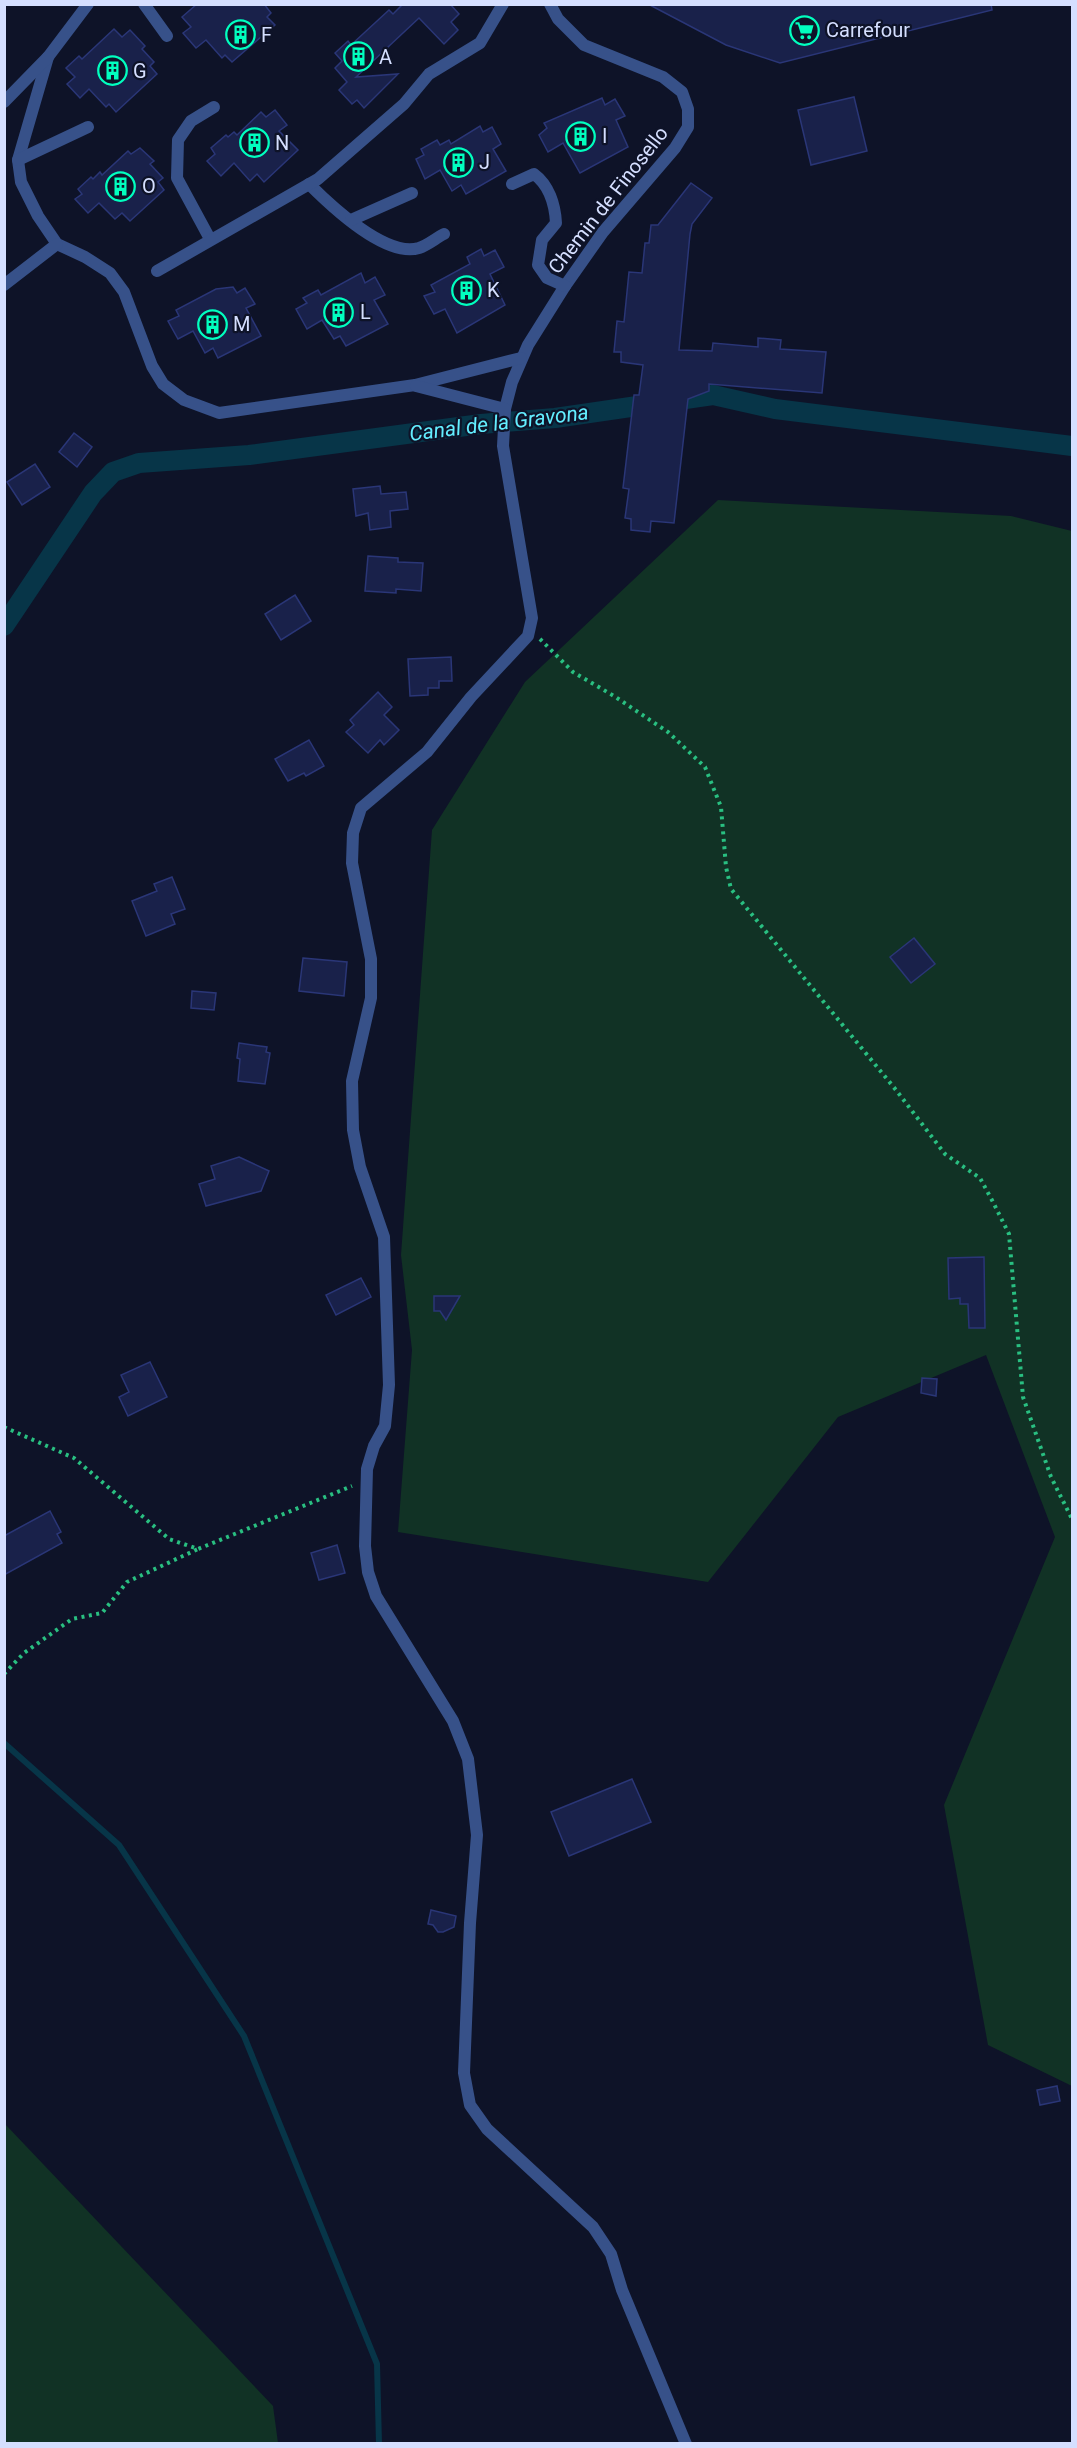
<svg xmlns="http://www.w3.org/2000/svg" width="1077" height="2448" viewBox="0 0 1077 2448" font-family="Roboto,sans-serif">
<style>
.green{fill:#113225}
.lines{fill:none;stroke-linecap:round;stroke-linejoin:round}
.stream{stroke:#073548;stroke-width:6}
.canal{stroke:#073548;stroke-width:20}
.building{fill:#19214a;stroke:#2a3677;stroke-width:1.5}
.path{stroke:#29bf81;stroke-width:4;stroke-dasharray:3 4.5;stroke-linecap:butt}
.minor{stroke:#375189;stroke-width:12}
.labels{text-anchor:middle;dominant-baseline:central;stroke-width:4.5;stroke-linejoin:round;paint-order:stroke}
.poi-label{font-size:20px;fill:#d5dfff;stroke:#0e1328;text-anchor:start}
.street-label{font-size:20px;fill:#d5dfff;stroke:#0e1328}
.water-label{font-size:21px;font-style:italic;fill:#63eeff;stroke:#0e1328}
</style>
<rect width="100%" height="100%" fill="#0e1328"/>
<g class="green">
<path d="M718,500L1011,516L1072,531V2086L988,2045L944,1805L1055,1537L986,1355L838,1417L708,1582L398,1532L412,1350L401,1255L432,830L525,682Z"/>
<path d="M5,2124L273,2406L278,2443H5Z"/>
</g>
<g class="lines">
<path class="stream" d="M4,1743L119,1845L244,2036L377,2364L379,2444"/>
<path class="canal" d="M4,626L93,493L113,472L139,463L249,455L481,424L555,418L713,395L775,409L1072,446"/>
</g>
<g class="building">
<path d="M197,4H264L271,13L267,17L275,25L232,62L225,55L222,58L206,40L196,48L183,33L191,27L182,17Z"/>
<path d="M403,4H450L459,14L451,22L458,30L444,44L419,18L356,77L398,74L364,108L357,100L352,104L339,90L347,82L335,68L342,61L335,53L348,41L351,45L389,10L393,14Z"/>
<path d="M648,4H991L992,10L780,63L726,45Z"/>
<path d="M114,29L122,37L130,30L145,46L142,49L154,62L150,66L157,74L116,112L109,104L106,107L89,89L80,98L67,84L75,77L66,68L79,56L82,59Z"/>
<path d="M854,97L867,151L811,165L798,110Z"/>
<path d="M602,98L605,105L615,99L625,116L616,120L628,147L580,173L563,143L548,152L539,135L547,128L544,123Z"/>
<path d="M275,110L287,125L279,131L298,150L264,182L257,174L250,181L234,163L221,176L207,161L215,154L211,148L226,135L228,137L234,132L237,135L261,112L266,117Z"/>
<path d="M480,126L483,132L492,127L501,144L493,149L506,171L466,194L461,185L452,191L440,170L425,179L416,159L424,155L421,149L437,140L440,145L449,140L451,144Z"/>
<path d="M140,148L154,161L150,164L163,178L158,182L164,190L130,221L122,213L115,219L99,203L88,213L75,199L82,194L78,189L91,177L93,179L100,172L102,175L128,151L131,154Z"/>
<path d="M691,183L712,198L692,224L690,234L679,350L712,351L713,343L758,347V338L781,340L780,349L826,352L822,393L709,384V391L688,399L674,523L651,521L650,532L631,530V519L625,518L629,489L623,488L634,395H639L643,365L621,362V352H614L617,321L624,322L629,272L642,273L645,243H649L651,225H658Z"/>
<path d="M481,249L484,256L495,250L504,267L490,274L505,305L457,333L445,309L434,314L424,296L435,292L431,285L470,264L467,257Z"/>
<path d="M361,273L365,283L375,277L385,295L374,300L388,324L346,346L340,336L334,339L322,320L307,329L296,309L307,303L303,298L318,290L321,295Z"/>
<path d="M233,287L237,293L245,288L255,304L246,308L261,336L218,358L213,348L205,353L193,331L178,339L168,321L179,316L176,310L216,289Z"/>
<path d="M74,433L92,447L77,467L59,452Z"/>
<path d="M35,464L50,487L22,505L7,482Z"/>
<path d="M380,486L381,494L406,492L408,509L390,511L391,527L370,530L368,513L356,516L353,489Z"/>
<path d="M368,556L398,558V562L423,563L421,591L396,589V593L365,591Z"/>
<path d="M295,595L311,621L281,640L265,614Z"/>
<path d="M451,657L452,681H439V688H428V695L410,696L408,659Z"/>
<path d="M378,692L392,707L384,715L399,730L384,745L380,740L368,753L346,732L354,725L350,720Z"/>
<path d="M309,740L324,766L306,776L304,773L288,781L275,759Z"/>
<path d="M172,877L185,909L171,914L175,924L146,936L132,901L157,891L154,884Z"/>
<path d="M914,938L935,964L911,983L890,957Z"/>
<path d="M303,958L347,962L344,996L299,991Z"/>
<path d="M192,991L216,993L214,1010L191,1008Z"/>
<path d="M239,1043L267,1047L266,1052L270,1053L265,1084L238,1081L240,1059L237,1058Z"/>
<path d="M239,1157L269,1171L261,1191L206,1206L199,1184L215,1179L211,1166Z"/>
<path d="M984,1257L985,1328H969L968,1304H960V1298L949,1299L948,1258Z"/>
<path d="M361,1278L371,1297L336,1315L326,1295Z"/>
<path d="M434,1296H460L446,1320L440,1311H434Z"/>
<path d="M150,1362L167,1397L128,1416L119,1397L129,1392L121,1375Z"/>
<path d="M922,1378L937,1379L936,1396L921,1393Z"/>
<path d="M50,1511L61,1532L57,1534L62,1543L4,1575V1536Z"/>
<path d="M337,1545L345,1573L319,1580L311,1553Z"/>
<path d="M632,1779L651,1822L569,1856L551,1812Z"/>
<path d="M431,1910L456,1916L454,1927L443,1932H438L433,1925L428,1924Z"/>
<path d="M1057,2086L1060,2101L1040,2105L1037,2090Z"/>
</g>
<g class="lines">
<g class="path">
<path d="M540,639L573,672L614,696L668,732L705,767L721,807L726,867L731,889L896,1090L945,1154L980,1178L993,1202L1009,1234L1023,1397L1051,1477L1072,1519"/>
<path d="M4,1427L74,1458L169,1539L198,1549L352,1486"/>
<path d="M4,1674L24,1653L72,1619L102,1613L127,1582L198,1549"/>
</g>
<g class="minor">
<path d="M144,4L167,36"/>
<path d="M550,4L558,19L584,45L663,77L682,92L688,109V127L675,148L603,232L565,286L528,345L512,382L505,409L503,446L532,618L528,636L471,697L427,752L361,808L353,833L352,863L371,959V998L352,1081L353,1130L360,1167L384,1237L389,1385L385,1426L374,1446L367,1469L365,1546L368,1572L376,1596L453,1721L468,1759L477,1835L470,1923L464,2073L470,2105L487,2129L593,2227L611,2254L622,2290L686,2444"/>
<path d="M48,57L18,160L21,182L38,216L57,244L85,257L110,273L124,292L152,366L163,384L184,400L219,413L415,385L521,358"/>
<path d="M4,102L48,57L88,4"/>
<path d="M18,160L88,127"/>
<path d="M309,184C331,206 386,258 419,248C428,245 436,238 444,234"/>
<path d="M512,184L534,174C549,185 555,205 556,223L542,240L538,265L547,278L565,286"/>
<path d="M351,220L412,193"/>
<path d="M210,239L177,178L178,140L191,121L214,107"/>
<path d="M157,271L318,179L404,104L429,74L480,43L503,4"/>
<path d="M4,285L57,244"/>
<path d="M416,386L505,409"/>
</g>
</g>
<defs>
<symbol id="supermarket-ring" viewBox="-11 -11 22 22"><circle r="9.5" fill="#0e1328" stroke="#01ffbf" stroke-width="1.5"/><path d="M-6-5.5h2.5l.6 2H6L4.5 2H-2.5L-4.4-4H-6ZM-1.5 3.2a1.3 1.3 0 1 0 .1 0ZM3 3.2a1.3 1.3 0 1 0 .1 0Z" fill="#01ffbf"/></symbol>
<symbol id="building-ring" viewBox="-11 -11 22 22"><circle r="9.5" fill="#0e1328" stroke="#01ffbf" stroke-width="1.5"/><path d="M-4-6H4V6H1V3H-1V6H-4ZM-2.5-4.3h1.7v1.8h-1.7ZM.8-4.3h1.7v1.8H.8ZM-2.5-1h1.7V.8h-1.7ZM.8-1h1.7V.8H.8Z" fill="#01ffbf"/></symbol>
</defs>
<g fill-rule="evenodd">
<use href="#supermarket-ring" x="788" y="14" width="33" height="33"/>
<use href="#building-ring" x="224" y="18" width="33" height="33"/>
<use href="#building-ring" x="342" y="40" width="33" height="33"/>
<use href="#building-ring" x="96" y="54" width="33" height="33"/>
<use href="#building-ring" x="564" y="120" width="33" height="33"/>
<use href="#building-ring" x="238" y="126" width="33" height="33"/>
<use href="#building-ring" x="442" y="146" width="33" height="33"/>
<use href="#building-ring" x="104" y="170" width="33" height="33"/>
<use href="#building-ring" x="450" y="274" width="33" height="33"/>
<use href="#building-ring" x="322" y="296" width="33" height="33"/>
<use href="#building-ring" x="196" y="308" width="33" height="33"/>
</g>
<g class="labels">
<g class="poi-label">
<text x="826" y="30">Carrefour</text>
<text x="261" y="35">F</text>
<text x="379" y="57">A</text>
<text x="133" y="71">G</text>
<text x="602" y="136">I</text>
<text x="275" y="143">N</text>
<text x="479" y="162">J</text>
<text x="142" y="186">O</text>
<text x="487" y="290">K</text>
<text x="360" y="312">L</text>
<text x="233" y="324">M</text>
</g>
<g class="street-label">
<text transform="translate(608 200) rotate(-52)">Chemin de Finosello</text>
</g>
<g class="water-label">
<text transform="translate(499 423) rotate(-7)">Canal de la Gravona</text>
</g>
</g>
<rect width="1077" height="2448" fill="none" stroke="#d5dfff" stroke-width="12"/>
</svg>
